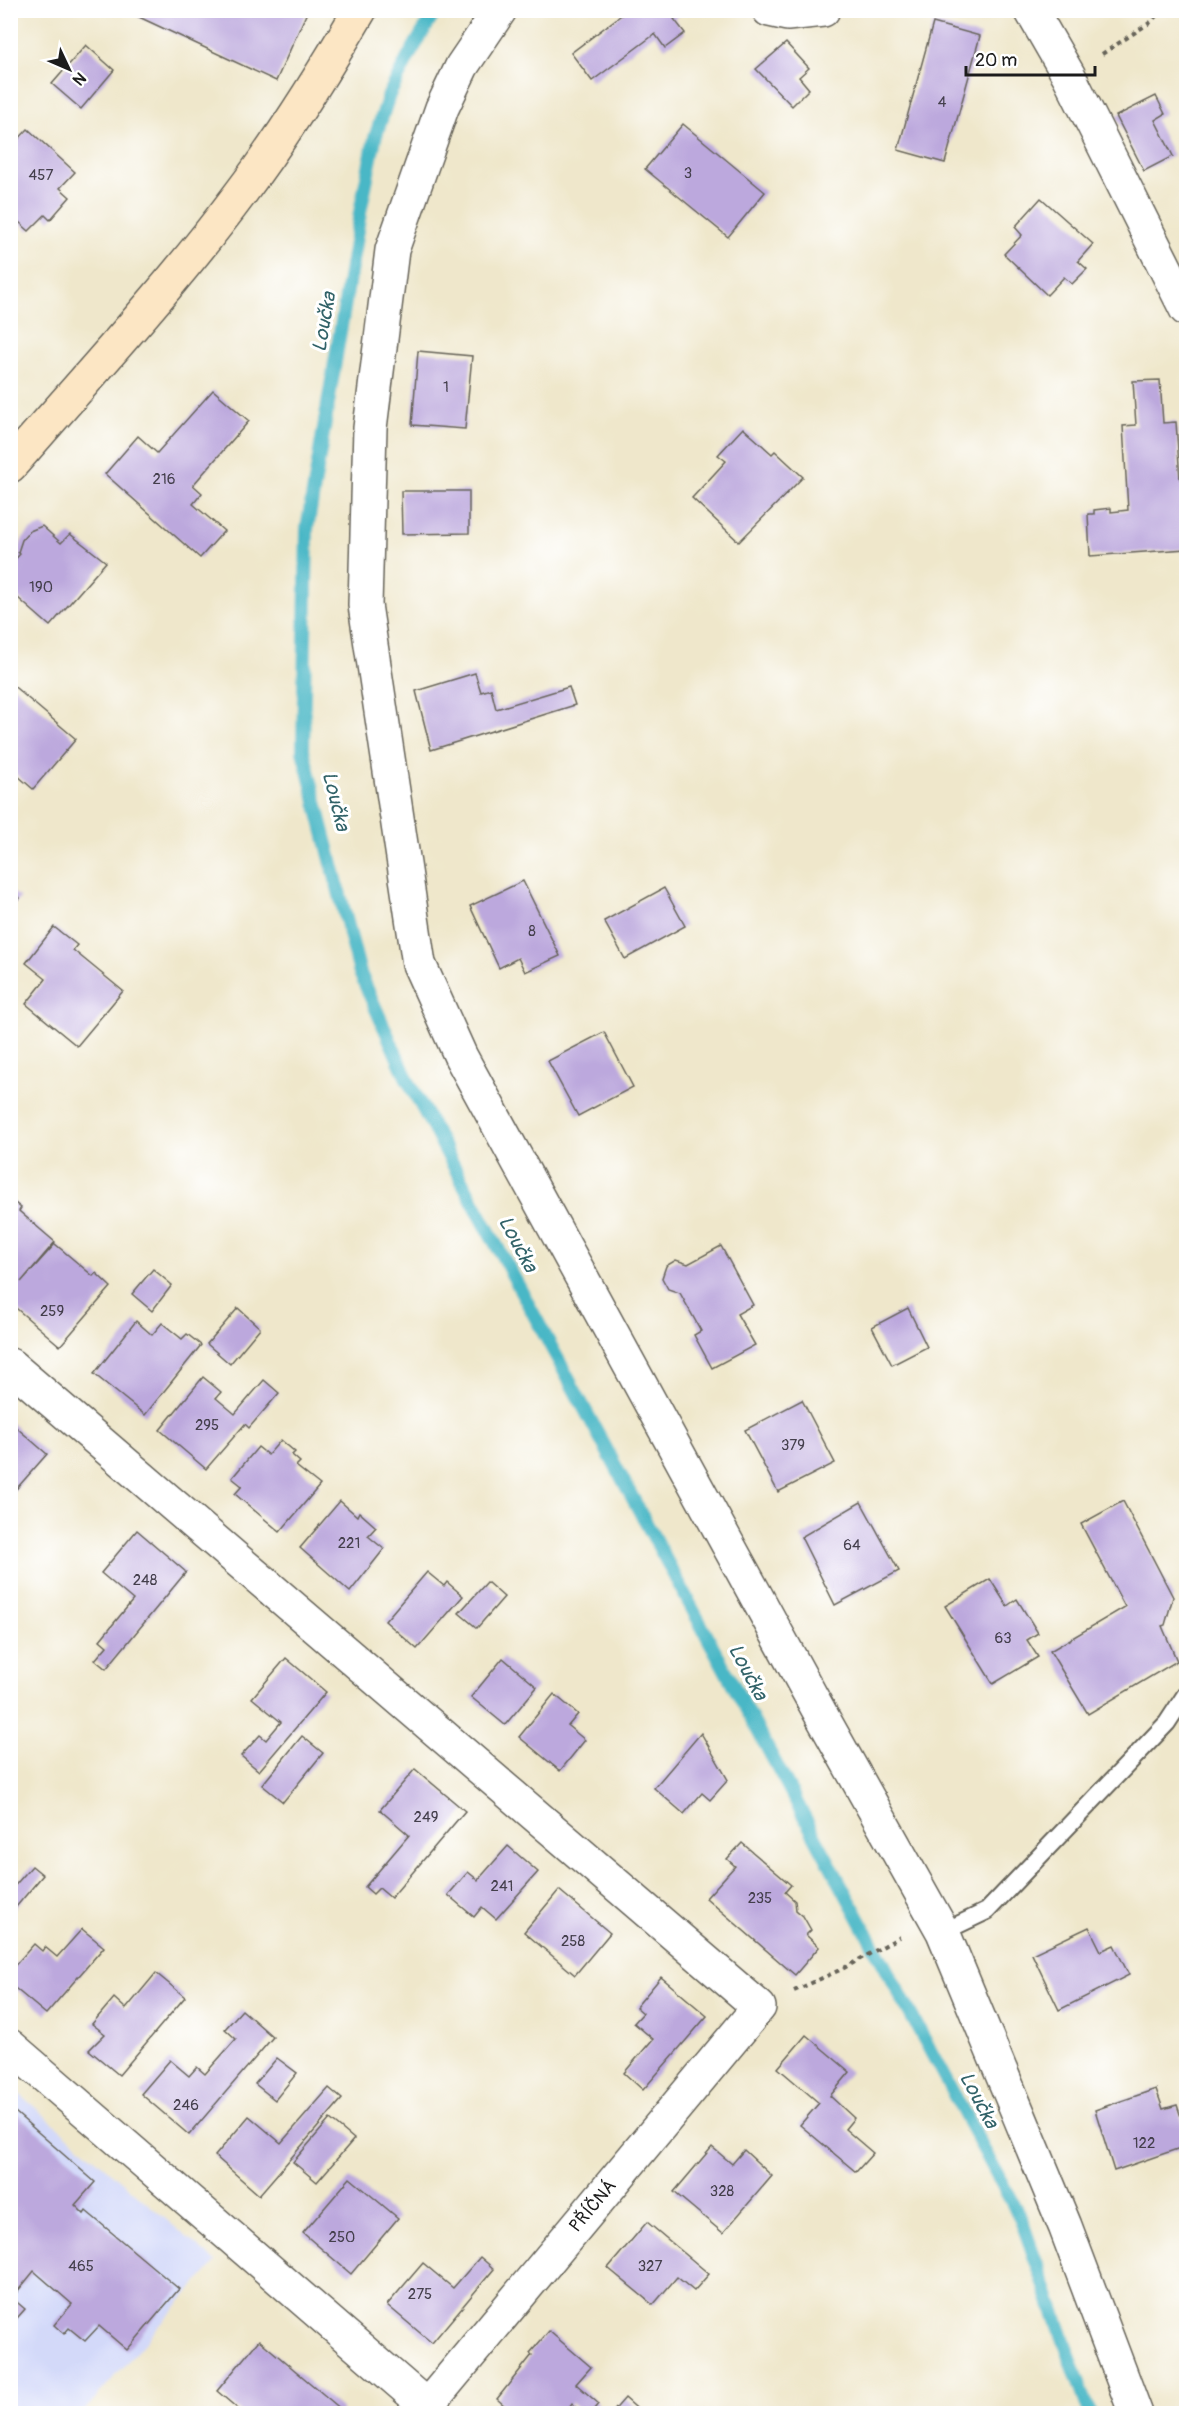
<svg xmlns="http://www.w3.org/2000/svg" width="1197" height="2424" viewBox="0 0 1197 2424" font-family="Pangolin,sans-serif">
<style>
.built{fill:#d3d9f9}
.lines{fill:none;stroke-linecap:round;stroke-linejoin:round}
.stream{stroke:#4ab7c6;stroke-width:14}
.building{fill:#bca8dd}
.lane-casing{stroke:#666359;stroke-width:20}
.street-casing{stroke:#666359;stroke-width:36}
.secondary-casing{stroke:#666359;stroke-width:36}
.path{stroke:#666359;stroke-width:4;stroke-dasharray:4.5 4.5;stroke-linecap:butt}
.lane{stroke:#fff;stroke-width:16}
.street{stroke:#fff;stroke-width:33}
.secondary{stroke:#fce6c4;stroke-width:33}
.labels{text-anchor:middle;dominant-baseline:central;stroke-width:6;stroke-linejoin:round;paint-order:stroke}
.number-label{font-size:15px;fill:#443f4c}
.street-label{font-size:18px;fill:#1c1c1c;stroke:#fff}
.water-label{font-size:20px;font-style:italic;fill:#316268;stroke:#fff}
</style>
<rect width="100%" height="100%" fill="#fff"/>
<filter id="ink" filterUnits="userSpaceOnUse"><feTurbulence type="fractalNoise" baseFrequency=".0167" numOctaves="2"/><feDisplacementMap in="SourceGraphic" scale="12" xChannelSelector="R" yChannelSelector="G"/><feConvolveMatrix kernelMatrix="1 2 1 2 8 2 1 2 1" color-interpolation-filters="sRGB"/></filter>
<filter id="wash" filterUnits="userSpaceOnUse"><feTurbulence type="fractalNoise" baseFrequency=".008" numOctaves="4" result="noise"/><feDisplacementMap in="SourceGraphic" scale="24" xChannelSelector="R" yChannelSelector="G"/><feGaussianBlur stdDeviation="1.35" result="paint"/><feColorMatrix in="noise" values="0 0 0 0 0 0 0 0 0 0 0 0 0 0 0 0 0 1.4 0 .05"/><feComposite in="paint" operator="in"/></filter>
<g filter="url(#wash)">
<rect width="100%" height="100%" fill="#efe7cb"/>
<path class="built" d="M10,2086L216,2262L84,2411L87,2413H11Z"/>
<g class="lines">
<path class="stream" d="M436,10L410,54L389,95L375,138L361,207L307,529L303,751L360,973L408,1081L1021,2219L1090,2414"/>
</g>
<g id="blocks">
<g class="building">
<path d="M124,10H308L276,81Z"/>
<path d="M628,10H687L674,19L685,33L665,48L655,34L592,81L571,53Z"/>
<path d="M933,23L980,36L945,163L898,150Z"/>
<path d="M786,43L809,68L799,77L809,89L792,106L756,69Z"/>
<path d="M86,45L114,70L81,109L52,84Z"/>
<path d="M1156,96L1165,114L1155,120L1173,156L1144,171L1116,116Z"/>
<path d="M683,124L765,192L728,237L645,169Z"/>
<path d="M28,129L75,172L60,188L70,197L50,220L45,215L29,231L10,214V148Z"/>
<path d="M1041,198L1093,244L1078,261L1087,269L1072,284L1064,277L1047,295L1004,254L1022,235L1015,227Z"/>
<path d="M418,351L472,356L465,429L412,425Z"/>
<path d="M1160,380L1163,423L1176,422L1180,479H1184L1186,549L1090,556L1088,514H1094V510L1111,508V512L1128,510L1123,426L1136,425L1133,381Z"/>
<path d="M213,390L249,421L193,485L202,493L193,504L224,531L200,558L105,474L138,436L157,453Z"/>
<path d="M743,428L772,454L775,451L803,477L739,542L692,498L726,461L718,455Z"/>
<path d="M401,491H469V533L402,534Z"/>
<path d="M42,526L61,543L70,534L106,562L50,626L10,591V565L20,554L18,552L22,540L30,531Z"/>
<path d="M475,673L481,692L491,689L496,709L569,687L575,705L431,750L416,691Z"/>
<path d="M10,683L76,739L33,789L10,769Z"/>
<path d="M523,881L560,956L525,972L518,958L499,968L470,906Z"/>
<path d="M664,888L685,926L625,959L604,921Z"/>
<path d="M10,890L20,898L10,909Z"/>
<path d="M54,927L77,945L73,950L123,991L77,1046L26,1004L46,979L26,963Z"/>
<path d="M604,1032L633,1087L578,1116L548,1061Z"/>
<path d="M10,1199L21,1208L19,1211L55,1242L21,1282L55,1244L93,1276L96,1273L111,1287L60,1346L10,1303Z"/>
<path d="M721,1246L753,1305L737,1314L755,1345L712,1368L694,1335L701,1331L680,1293L668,1289L662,1278L666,1266L676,1260L688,1264Z"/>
<path d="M153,1269L172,1285L152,1311L132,1294Z"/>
<path d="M238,1308L260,1328L230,1364L207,1344Z"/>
<path d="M908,1308L927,1347L892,1365L872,1327Z"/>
<path d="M136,1321L152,1335L162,1323L182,1339L187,1334L201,1345L145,1415L94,1374Z"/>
<path d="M203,1377L221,1392L216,1398L235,1414L264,1380L279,1393L249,1428L245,1424L206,1469L160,1430Z"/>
<path d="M802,1400L835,1463L778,1492L745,1430Z"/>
<path d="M10,1422L47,1454L10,1496Z"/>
<path d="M281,1440L295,1452L292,1455L300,1462L296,1466L320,1485L280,1532L235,1494L242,1486L232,1478L258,1447L268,1455Z"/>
<path d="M340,1501L357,1516L359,1512L376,1527L368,1536L384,1549L350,1592L300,1548Z"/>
<path d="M1123,1501L1173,1597L1165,1625L1162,1626L1177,1661L1088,1714L1050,1651L1125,1607L1081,1524Z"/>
<path d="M861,1502L899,1571L835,1605L801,1537Z"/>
<path d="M137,1530L186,1572L106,1669L95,1660L107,1646L100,1640L133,1600L101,1573Z"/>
<path d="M427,1572L444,1586L447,1582L463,1596L417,1649L385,1621Z"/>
<path d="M990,1579L1007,1606L1017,1599L1038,1633L1027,1640L1038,1657L993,1684L945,1606Z"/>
<path d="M487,1582L504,1597L477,1628L459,1613Z"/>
<path d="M286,1658L326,1692L259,1771L241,1756L260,1735L266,1740L281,1722L252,1698Z"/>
<path d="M503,1658L537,1687L505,1725L471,1697Z"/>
<path d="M554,1694L578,1714L568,1726L585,1740L560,1771L519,1737Z"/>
<path d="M701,1733L728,1780L710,1800L702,1793L684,1814L654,1788Z"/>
<path d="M302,1736L323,1753L283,1802L262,1785Z"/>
<path d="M415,1769L465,1811L391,1898L379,1888L373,1894L365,1887L409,1835L380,1810Z"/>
<path d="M742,1843L791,1885L785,1892L795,1901L796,1910L803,1916L811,1930L806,1935L819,1947L795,1975L706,1898L735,1866L727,1859Z"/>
<path d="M508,1846L538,1872L496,1919L482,1907L474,1917L448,1895L468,1872L478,1880Z"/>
<path d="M32,1866L43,1875L10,1914V1891Z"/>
<path d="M559,1890L610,1933L575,1975L524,1932Z"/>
<path d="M1089,1927L1101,1951L1114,1945L1129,1975L1059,2010L1032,1954Z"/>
<path d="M82,1929L104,1947L46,2014L10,1984V1971L34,1944L42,1951L45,1947L57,1957Z"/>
<path d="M156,1973L185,1997L119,2075L89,2050L105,2034L92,2024L114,1998L126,2009Z"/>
<path d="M661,1977L707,2016L643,2090L624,2073L653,2039L634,2023L643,2013L636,2007Z"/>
<path d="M242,2010L273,2037L189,2135L141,2094L170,2060L189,2076L197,2067L205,2074L236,2039L225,2029Z"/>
<path d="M806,2035L850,2072L830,2096L854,2118L845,2129L873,2153L856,2172L800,2125L819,2103L778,2068Z"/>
<path d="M277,2058L297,2073L275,2100L255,2084Z"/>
<path d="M329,2088L342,2099L259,2195L215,2156L249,2116L281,2143Z"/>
<path d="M1156,2089L1163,2109L1177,2105L1183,2123H1186V2146L1114,2171L1095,2110Z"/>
<path d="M15,2112L95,2182L75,2205L84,2214L86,2211L179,2289L127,2350L99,2326L85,2341L69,2328L64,2334L54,2325L72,2304L34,2271L12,2298L25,2309L10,2326V2117Z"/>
<path d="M330,2119L354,2139L317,2182L293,2162Z"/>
<path d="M712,2147L732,2164L744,2150L772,2176L723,2233L674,2192Z"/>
<path d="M350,2178L398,2218L351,2274L303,2233Z"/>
<path d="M647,2222L709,2274L694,2291L677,2277L653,2305L608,2268Z"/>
<path d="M480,2257L494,2269L432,2343L387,2305L423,2263L453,2288Z"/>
<path d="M549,2331L591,2367L576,2384L599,2404L591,2414H584L572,2403L564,2414H514L497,2399L532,2355L530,2353Z"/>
<path d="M259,2340L342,2410L339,2414H244L217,2391Z"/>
<path d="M625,2398L643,2414H611Z"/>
</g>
</g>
</g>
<g filter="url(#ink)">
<use href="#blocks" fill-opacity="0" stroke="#666359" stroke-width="1.5"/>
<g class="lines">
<defs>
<path id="lane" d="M943,1932L987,1911L1167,1723L1186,1694"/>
<g id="street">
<path d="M500,10L462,66L442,108L392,250L370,428L365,605L419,964L461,1057L824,1720L943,1932L1065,2226L1136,2414"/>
<path d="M769,10L787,14L823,10"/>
<path d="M1031,10L1069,76L1186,309"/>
<path d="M10,1365L759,2007L427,2406"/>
<path d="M10,2046L436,2414"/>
</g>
<path id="secondary" d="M10,466C88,376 169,289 240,194C284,136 323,73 360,10"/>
</defs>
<use href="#lane" class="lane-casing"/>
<use href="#street" class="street-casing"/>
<use href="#secondary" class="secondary-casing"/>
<g class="path">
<path d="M1102,54L1151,22L1161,10"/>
<path d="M794,1991L844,1968L900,1937"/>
</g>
<use href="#lane" class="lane"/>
<use href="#street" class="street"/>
<use href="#secondary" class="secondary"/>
</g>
</g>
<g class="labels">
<g class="number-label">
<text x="942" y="102">4</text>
<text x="688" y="173">3</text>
<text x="41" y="175">457</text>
<text x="446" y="387">1</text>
<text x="164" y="479">216</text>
<text x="41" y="587">190</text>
<text x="532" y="931">8</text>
<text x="52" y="1311">259</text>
<text x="207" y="1425">295</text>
<text x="793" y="1445">379</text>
<text x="349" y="1543">221</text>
<text x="852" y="1545">64</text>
<text x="145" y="1580">248</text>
<text x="1003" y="1638">63</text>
<text x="426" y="1817">249</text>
<text x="502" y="1886">241</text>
<text x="760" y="1898">235</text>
<text x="573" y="1941">258</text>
<text x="186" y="2105">246</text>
<text x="1144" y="2143">122</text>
<text x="722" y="2191">328</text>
<text x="342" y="2237">250</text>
<text x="81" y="2266">465</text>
<text x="650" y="2266">327</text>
<text x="420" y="2294">275</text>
</g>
<g class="street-label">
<text transform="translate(593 2206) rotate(-50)">PŘÍČNÁ</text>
</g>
<g class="water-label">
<text transform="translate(324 322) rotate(-80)">Loučka</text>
<text transform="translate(336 801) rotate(76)">Loučka</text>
<text transform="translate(518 1244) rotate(62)">Loučka</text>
<text transform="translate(748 1672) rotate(62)">Loučka</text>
<text transform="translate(979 2100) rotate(62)">Loučka</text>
</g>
</g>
<rect width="1197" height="2424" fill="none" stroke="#fff" stroke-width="36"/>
<g transform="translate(69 69) rotate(134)" stroke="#ffffff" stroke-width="4.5" paint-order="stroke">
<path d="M0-4.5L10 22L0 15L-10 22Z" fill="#1c1c1c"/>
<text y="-9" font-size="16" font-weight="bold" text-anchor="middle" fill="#1c1c1c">N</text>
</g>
<path d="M966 66v9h129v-9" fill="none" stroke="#1c1c1c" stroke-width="3"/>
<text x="975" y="66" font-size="18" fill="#1c1c1c" stroke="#ffffff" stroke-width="4.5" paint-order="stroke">20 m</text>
</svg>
